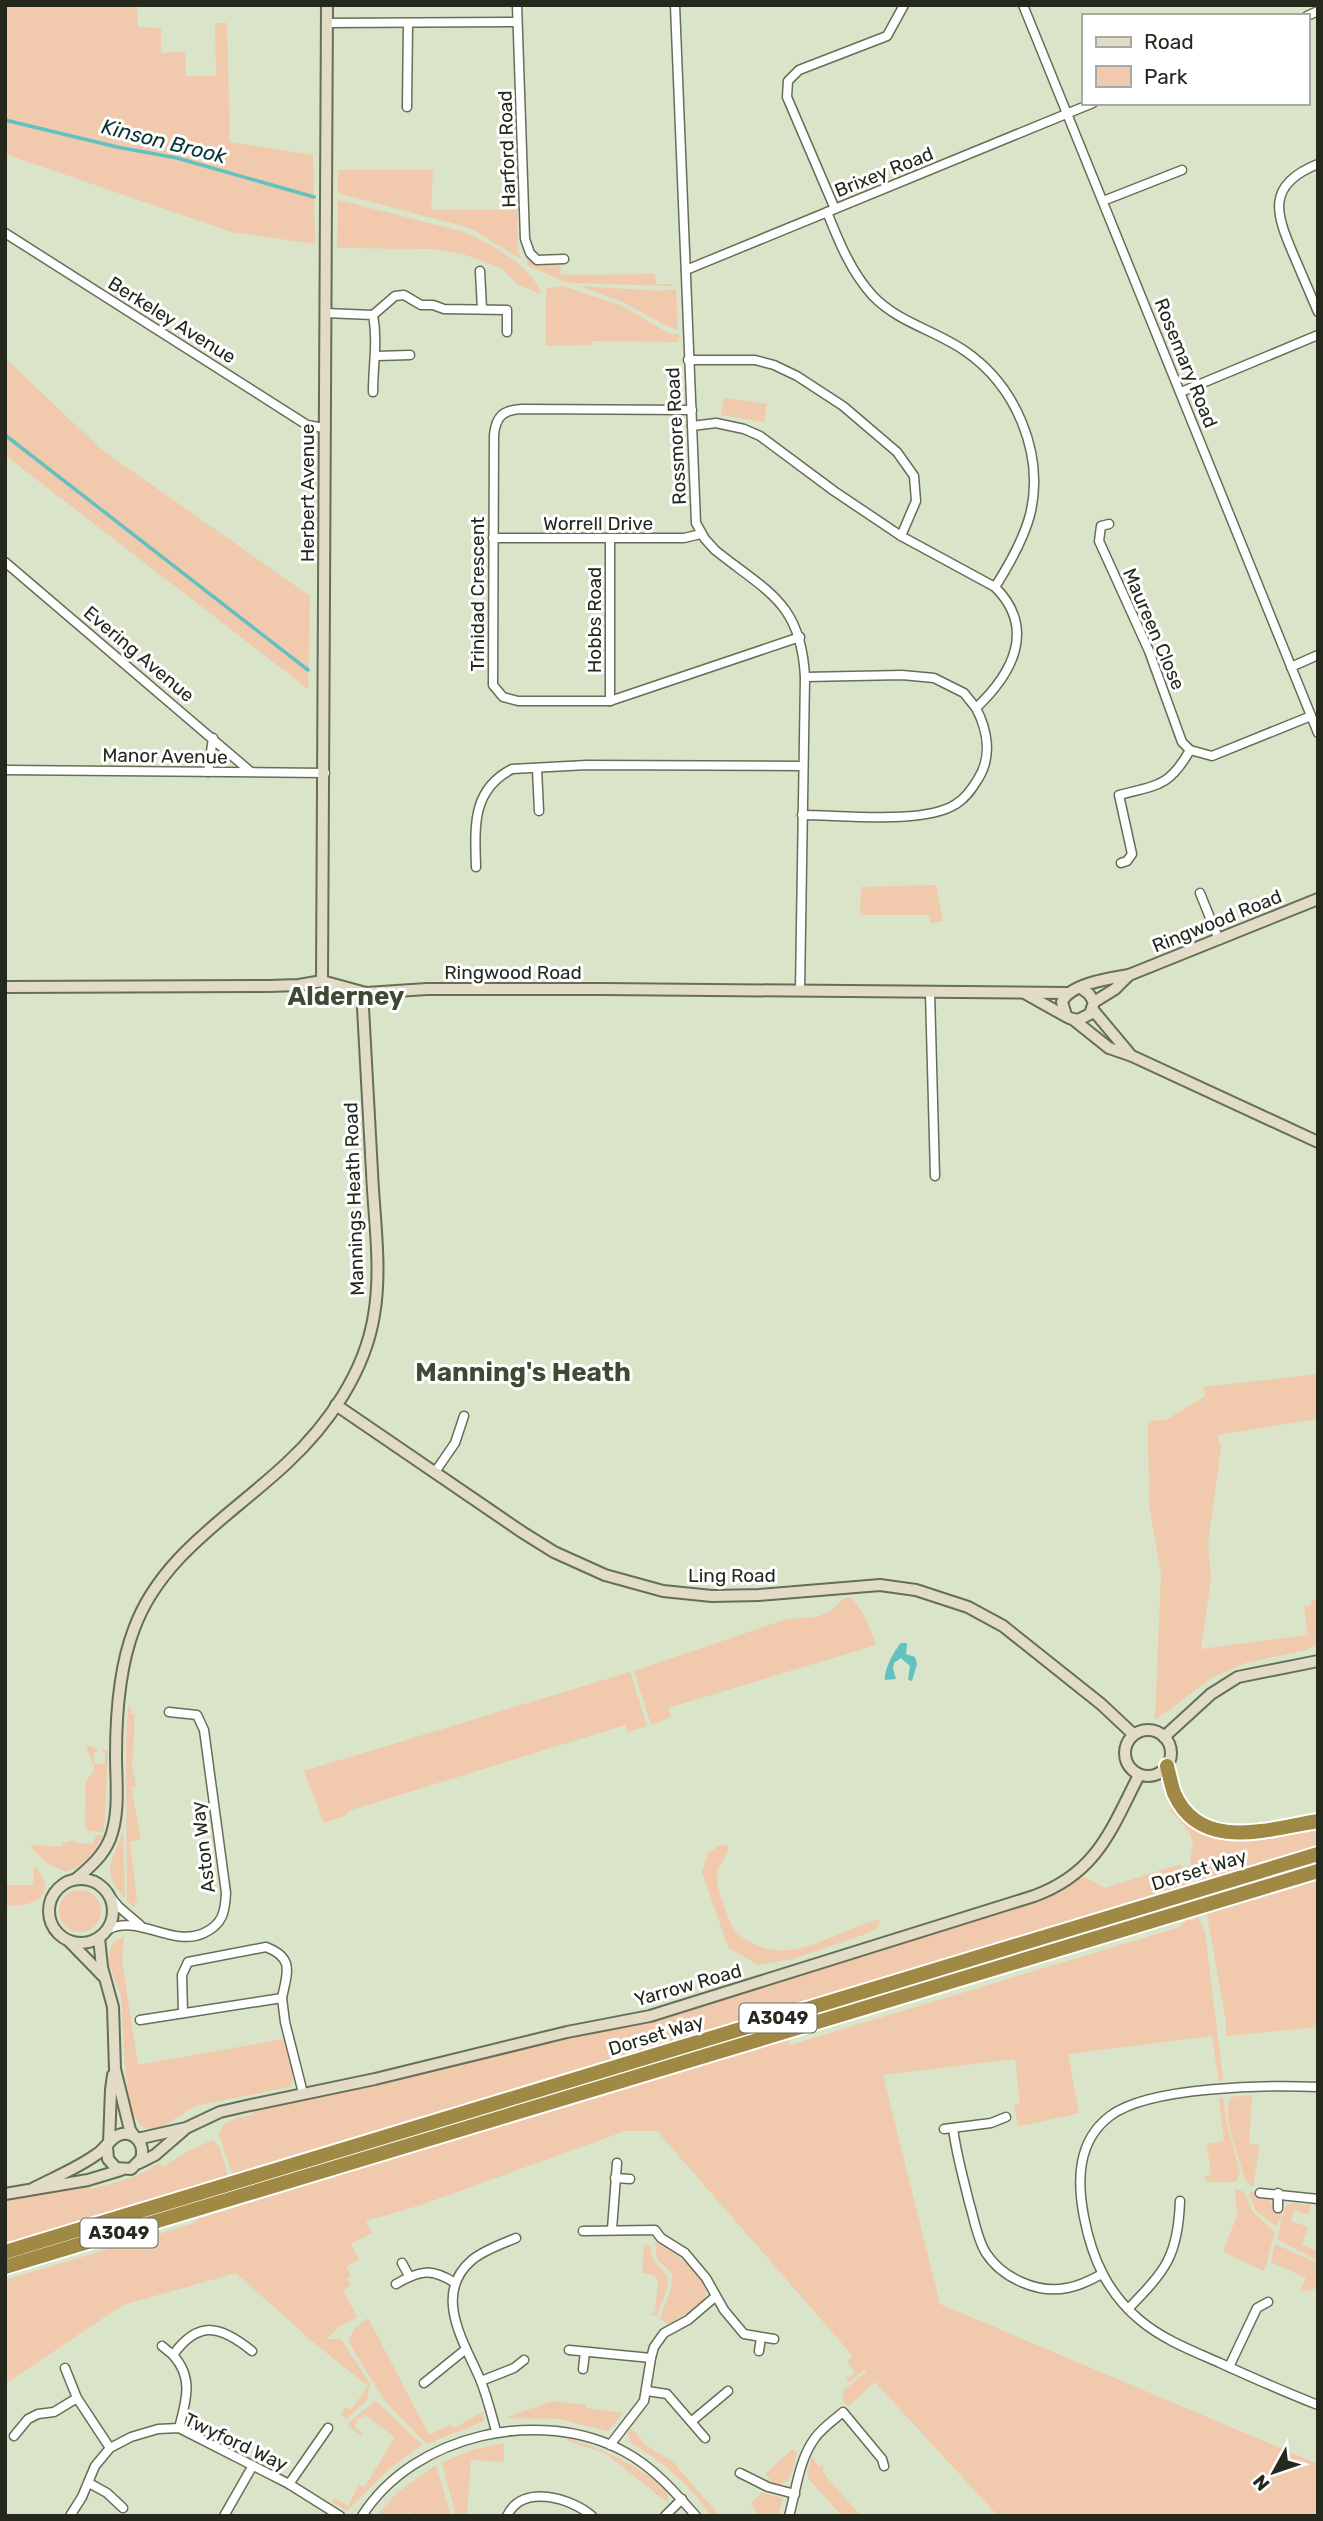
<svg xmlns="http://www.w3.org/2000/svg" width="1323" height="2521" viewBox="0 0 1323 2521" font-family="Rubik,sans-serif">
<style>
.green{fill:#f1c9ac}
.water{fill:#61c1c0}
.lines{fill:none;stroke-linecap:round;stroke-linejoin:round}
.stream{stroke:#61c1c0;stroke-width:3.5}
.street-casing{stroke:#656f57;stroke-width:11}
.secondary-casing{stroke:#656f57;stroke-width:14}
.highway-casing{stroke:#fff;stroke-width:18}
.street{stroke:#fff;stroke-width:8}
.secondary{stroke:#e2dcc7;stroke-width:10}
.highway{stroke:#9f8944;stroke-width:14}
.labels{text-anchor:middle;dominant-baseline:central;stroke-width:6;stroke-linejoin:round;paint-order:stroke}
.shield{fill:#fff;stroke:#666861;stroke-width:2}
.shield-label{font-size:18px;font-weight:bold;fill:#24281d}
.street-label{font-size:19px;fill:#24281d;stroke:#fff}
.water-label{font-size:21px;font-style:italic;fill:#083737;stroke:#fff}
.district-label{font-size:26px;font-weight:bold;fill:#404a33;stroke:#fff}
</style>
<rect width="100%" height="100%" fill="#d9e4c9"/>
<g class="green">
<path d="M5,5H137L138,27L161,28V53L185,52L186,76H216L215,23H227L230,142L313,155L315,244L232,232L5,154Z"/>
<path d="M338,170H433L431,210H517L518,249L521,259L470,228L338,193Z"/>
<path d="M338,200L465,232C490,244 533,266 541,294L518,285L501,268L463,254L432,249L337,248Z"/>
<path d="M525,254L534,261L560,262L561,275L655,274L656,284H673V286L568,283L533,268L528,265Z"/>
<path d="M563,286L622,306L670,334L679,335L678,342L592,341L590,345L546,346V291L548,288Z"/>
<path d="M580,286L661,291L676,289L678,330L667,326L625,303Z"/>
<path d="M5,358L102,450L310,596L308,689L5,455Z"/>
<path d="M724,398L767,404L764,422L721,415Z"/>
<path d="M936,885L943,921L930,923L929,915H860L861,887Z"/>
<path d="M1318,1374V1419L1217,1435L1221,1448L1208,1543L1211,1578L1201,1649L1308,1635L1304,1606L1311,1605V1600L1317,1599L1316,1644L1306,1650L1246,1663L1213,1677L1155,1720L1161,1573L1149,1505L1148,1421L1166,1420L1205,1396L1204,1387Z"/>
<path d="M844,1598H852L865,1617L876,1645L668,1708L671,1717L651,1725L634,1671L787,1619L818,1617L832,1610Z"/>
<path d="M630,1672L647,1726L628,1732L625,1725L351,1810L344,1816L324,1823L304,1771Z"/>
<path d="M128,1707H131V1714H135L132,1767L136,1786L131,1788L141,1839L130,1842L137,1899L134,1908L127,1900L126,1741Z"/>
<path d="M87,1745L97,1749V1752L93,1753L94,1764H105V1753L102,1752V1749L108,1751L104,1832L88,1831L85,1824L86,1781L95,1769L87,1748Z"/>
<path d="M1164,1782L1203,1828L1318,1827V1846L1196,1883L1190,1861L1193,1845L1190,1833L1171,1811Z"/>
<path d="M123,1830L125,1898C98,1870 114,1861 123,1830Z"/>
<path d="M96,1835H103C95,1852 84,1866 66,1872L45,1862L31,1847V1845L62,1847V1843L74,1840L77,1843L93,1844Z"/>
<path d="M722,1844L728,1846C730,1857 717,1863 717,1875C716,1888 724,1904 728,1917C732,1930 740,1937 752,1943C796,1966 839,1928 881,1919L877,1928L866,1934L792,1959L758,1965L728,1947L702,1872L708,1853Z"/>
<path d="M1181,1864L1187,1886L233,2176L219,2134C223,2119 239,2117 253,2115L252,2109L384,2084L584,2031L673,2016L1044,1897L1065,1887L1081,1875L1105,1888Z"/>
<path d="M34,1866C61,1893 34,1909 5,1905V1885H33Z"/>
<path d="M1318,1881V2027L1226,2036V2022L1207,1914Z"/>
<circle cx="80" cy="1911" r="21"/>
<path d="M1198,1916L1205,1933L1223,2079L1219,2082L1212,2036L1068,2054L1079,2113L1026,2125H1018L1014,2104L1020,2103L1015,2059L883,2075L940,2304L1318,2464V2516H998L875,2382L848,2407L843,2401V2391L866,2372L864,2370L848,2383L845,2374L848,2378L855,2372L847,2361L853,2356L657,2131H625L421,2205L366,2221L372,2233L351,2244L359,2259L346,2266L351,2276L347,2278L351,2285L343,2290L357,2317L339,2327L327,2339H341L370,2384L367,2400L346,2419L341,2414L345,2407L351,2410L368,2386L313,2342L236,2273L123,2305L5,2384V2280L192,2224L200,2218L787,2038L790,2045L1180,1927L1185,1920H1193Z"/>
<path d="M124,1936L122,1961L138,2065L284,2039L293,2075V2080L289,2087L195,2106L160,2128L149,2129L140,2125L130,2107L125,2067L121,1996L108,1961L112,1944Z"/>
<path d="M1252,2095L1249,2144L1260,2145L1253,2187L1246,2182C1241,2161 1220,2115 1231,2097Z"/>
<path d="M1222,2097L1224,2100L1225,2116L1240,2173L1236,2182H1206L1205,2176L1211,2175L1207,2144L1224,2141L1219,2100Z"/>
<path d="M213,2140L220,2148L228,2177L5,2246V2198L89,2185L90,2189C115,2183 138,2178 159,2163L163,2167L188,2151Z"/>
<path d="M1235,2188L1244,2192L1253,2212L1275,2232L1264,2271L1223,2252L1237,2215Z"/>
<path d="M1256,2190L1257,2198L1270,2200L1274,2210L1282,2211L1281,2218L1276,2226L1256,2211L1249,2193Z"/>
<path d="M1292,2203L1311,2205L1308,2215L1295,2210L1291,2221L1308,2227L1302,2245L1318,2251V2261L1277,2239L1285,2207Z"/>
<path d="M655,2242C672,2250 717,2281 703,2302L668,2325L660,2318L671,2289L672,2273L657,2259Z"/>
<path d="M644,2244L650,2246L652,2259L668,2277V2285L657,2316L649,2314L655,2312L658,2280L654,2275L642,2273Z"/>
<path d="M1275,2244L1311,2260L1318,2265V2288L1300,2292L1306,2278L1271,2262Z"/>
<path d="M368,2318L429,2435L451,2424L454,2428L483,2412L484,2421L427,2444L387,2404L348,2341L355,2328Z"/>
<path d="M376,2401L422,2445L389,2469L347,2511L332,2502L334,2498L348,2506L359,2485L364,2488L395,2437L364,2414L362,2418L359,2417L354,2427L363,2434L362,2436L348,2426L349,2422Z"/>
<path d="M553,2401L585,2405L586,2408L623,2413L608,2431L558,2419L504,2418Z"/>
<path d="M631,2428L642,2440L641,2442L673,2462L720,2516H710C692,2484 660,2461 630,2442L628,2433Z"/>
<path d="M567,2438C604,2449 636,2464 665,2489L668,2495V2503L605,2453L567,2441Z"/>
<path d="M504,2443V2462L471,2460L467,2516H456L442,2463L471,2450Z"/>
<path d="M793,2449L797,2453L789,2481L783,2482L782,2486L774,2484L765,2474Z"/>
<path d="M812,2457L819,2467L821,2465L824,2469L822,2472L861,2516H842L809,2479L807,2472Z"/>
<path d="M436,2465L451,2516H413L410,2512L405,2516H376L398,2492Z"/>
<path d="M760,2492L783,2498L778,2516H760L750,2504L761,2494Z"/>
</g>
<path class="water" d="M901,1643H907L906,1654L915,1657L917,1664L912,1681L908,1680L910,1666L901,1658L894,1663L893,1668L896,1679L885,1680C884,1669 894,1651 901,1643Z"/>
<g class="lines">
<g class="stream">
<path d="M5,120L117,147L177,158L314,197"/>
<path d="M5,435L308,670"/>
</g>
<defs>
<g id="street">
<path d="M517,5L525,239L530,253L537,260L564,259"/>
<path d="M675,5L696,523L705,539L715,550C767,592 801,602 805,677L800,990"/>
<path d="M1023,5L1318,733"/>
<path d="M1307,16L1318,11"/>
<path d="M327,23L517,22"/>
<path d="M407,107L408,23"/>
<path d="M1318,164C1265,185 1276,214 1294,256C1302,275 1310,293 1318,312"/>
<path d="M1103,201L1182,170"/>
<path d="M835,209L787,97L788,81L799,70L887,36L904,5"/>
<path d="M5,233L307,425L324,428"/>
<path d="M686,270L1093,103"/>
<path d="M480,271L482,309"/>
<path d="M325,313L373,315C378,341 373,365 373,392"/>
<path d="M373,315L395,296L404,295L421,305H433L444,309L507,310V332"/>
<path d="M377,356L410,355"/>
<path d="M688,360H755L774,365L797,376L843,406L897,452L914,476L916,501L901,536"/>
<path d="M1181,392L1318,335"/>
<path d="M692,410L522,409C503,410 496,416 494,435L493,685L503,697L518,701H610L800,637"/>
<path d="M692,426L716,423L744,429L760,436L834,491L901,536L995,587"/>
<path d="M1109,524L1101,526L1099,541L1149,651L1182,742L1190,750"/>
<path d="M493,538H684L701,534"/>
<path d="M610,539V701"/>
<path d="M5,562L251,772"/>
<path d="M1291,667L1318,655"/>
<path d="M805,677L902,675L934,678L964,693L976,708"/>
<path d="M537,769L539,811"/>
<path d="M5,770L325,773"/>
<path d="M208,772L213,738"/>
<path d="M802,815C842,815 924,825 956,804C966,798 972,789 978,779C992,757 988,731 976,708C1012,674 1037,629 995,587C1009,565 1023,541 1030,515C1045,454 1016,386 965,351C935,330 899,323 873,296C851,272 839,242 827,212"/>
<path d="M1121,863L1127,861L1132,854L1119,795C1158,785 1170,786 1190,750L1212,756L1311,716"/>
<path d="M476,867C475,828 471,790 512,769L587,765L803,766"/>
<path d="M1200,893L1219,940"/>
<path d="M930,992L935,1176"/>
<path d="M435,1472L455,1443L464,1416"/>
<path d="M108,1894L119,1907L140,1925"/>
<path d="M107,1930C139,1913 171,1948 204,1933C223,1924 225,1912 226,1893L204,1730L197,1715L169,1712"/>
<path d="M183,2013L182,1975L188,1962L266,1947C295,1958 287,1973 282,1998"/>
<path d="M140,2020L282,1998L285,2022L303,2093"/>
<path d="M1318,2087C1269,2085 1149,2086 1110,2116C1077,2141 1077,2181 1084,2217C1092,2259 1108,2294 1141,2321C1164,2340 1193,2351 1220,2363C1253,2378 1285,2392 1318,2405"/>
<path d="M953,2128C956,2153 963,2177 969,2202C974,2218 977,2239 986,2253C1002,2278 1038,2294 1067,2288C1079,2286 1091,2280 1102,2274"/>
<path d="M944,2129L991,2123L1006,2117"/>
<path d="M615,2178L630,2179"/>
<path d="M1260,2193L1318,2199"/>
<path d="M1278,2208V2193"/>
<path d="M612,2229L617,2163"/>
<path d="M583,2231L655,2230L661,2238L685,2253L706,2278L724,2310L744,2334L774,2339"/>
<path d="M402,2263L409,2276"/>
<path d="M396,2284C420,2270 432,2268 455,2283"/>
<path d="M1128,2309C1166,2270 1178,2256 1180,2201"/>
<path d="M162,2346L173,2355"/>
<path d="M569,2350L651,2358"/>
<path d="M759,2351L761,2338"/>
<path d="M1229,2367L1257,2308L1268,2302"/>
<path d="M65,2368L77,2398L110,2448"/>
<path d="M583,2369L585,2352"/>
<path d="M481,2381L514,2368L524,2360"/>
<path d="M424,2383L466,2349"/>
<path d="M647,2391L667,2394L705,2438"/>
<path d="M692,2421L728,2391"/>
<path d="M179,2428C186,2401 194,2378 173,2355C199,2319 221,2326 252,2351"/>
<path d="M496,2431C491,2413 487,2396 480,2379C464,2342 432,2294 472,2260C484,2250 502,2244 516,2238"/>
<path d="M14,2436L28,2419L38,2414L54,2412L77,2398"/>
<path d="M610,2445L644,2401L651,2358L654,2347L664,2333L688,2320L715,2297"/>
<path d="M740,2473L768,2487L795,2494"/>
<path d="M89,2483L107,2493L123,2508"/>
<path d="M289,2484L328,2428"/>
<path d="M70,2516L82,2497L95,2466L110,2448L131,2437L158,2429L179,2428L289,2484L340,2516"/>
<path d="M224,2516L252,2467"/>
<path d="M362,2516C414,2434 541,2406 625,2452C653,2467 675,2492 696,2516"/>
<path d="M507,2516C522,2483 571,2498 592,2516"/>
<path d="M665,2516L682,2499"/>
<path d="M789,2516C796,2491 799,2459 815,2438C822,2428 834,2420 843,2412L882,2459L884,2466"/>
</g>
<g id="secondary">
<path d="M322,981L327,5"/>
<path d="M5,987L269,986L299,985L322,981L366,993L427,989H603L1067,993"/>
<path d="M1026,994L1069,1018L1078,1020L1090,1014L1094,1002L1089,994L1081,988"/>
<path d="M1094,1002L1115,989L1129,975"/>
<path d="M1093,1010L1129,1053"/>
<path d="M1066,1015L1062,1002C1069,984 1111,978 1129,975L1318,899"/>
<path d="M1074,1020L1109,1048L1132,1056L1318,1142"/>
<path d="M336,1405L522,1532L554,1552L605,1575L663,1591L712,1596L759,1595L880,1585L916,1590L968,1607L1003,1626L1101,1704L1133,1734"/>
<circle cx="1148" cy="1753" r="23"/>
<path d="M1164,1737L1211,1694L1238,1677L1318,1661"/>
<circle cx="81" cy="1911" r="32"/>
<path d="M76,1879C90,1867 103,1856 110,1839C120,1813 116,1782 116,1755C116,1713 119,1668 134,1629C161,1555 232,1515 287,1463C328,1425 365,1372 374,1315C382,1269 374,1218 372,1172C369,1117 366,1062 363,1008L366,993"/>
<path d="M99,1938L102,1967L113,2007L115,2069L130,2130L135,2137"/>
<path d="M70,1942L103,1976"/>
<path d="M137,2139L186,2128L220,2112L246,2106L375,2079L567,2032L650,2016L1034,1896C1097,1873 1111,1830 1139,1775"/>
<path d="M109,2143L111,2090L113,2075"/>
<path d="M139,2163L155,2155L184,2130"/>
<path d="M34,2188C55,2177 78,2168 97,2154C106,2148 111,2136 122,2134C137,2132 145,2146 141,2159L131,2169L116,2168L108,2159L107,2147"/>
<path d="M5,2194L88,2180L121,2170"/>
</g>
<g id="highway">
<path d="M1167,1766C1169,1774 1171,1784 1174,1793C1200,1853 1269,1829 1318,1821"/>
<path d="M5,2252L1318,1854"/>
<path d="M5,2267L1318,1871"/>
</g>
</defs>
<use href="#street" class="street-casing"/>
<use href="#secondary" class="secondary-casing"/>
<use href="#highway" class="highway-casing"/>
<use href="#street" class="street"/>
<use href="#secondary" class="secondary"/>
<use href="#highway" class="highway"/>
</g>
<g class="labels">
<g class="shield">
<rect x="739.5" y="2003.5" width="77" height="29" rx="5"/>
<rect x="80.5" y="2218.5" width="77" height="29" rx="5"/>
</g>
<g class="shield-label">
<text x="778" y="2018">A3049</text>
<text x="119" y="2233">A3049</text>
</g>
<g class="street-label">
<text transform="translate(507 149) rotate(-92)">Harford Road</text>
<text transform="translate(884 172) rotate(-22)">Brixey Road</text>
<text transform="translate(172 320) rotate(32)">Berkeley Avenue</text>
<text transform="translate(1186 363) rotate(68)">Rosemary Road</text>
<text transform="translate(676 436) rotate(-93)">Rossmore Road</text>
<text transform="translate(307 493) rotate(-90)">Herbert Avenue</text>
<text x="598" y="523">Worrell Drive</text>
<text transform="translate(477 594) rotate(-90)">Trinidad Crescent</text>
<text transform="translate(594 620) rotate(-90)">Hobbs Road</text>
<text transform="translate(1154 629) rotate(67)">Maureen Close</text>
<text transform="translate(139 654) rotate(40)">Evering Avenue</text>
<text transform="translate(165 756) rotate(1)">Manor Avenue</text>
<text transform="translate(1217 921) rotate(-22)">Ringwood Road</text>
<text x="513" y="972">Ringwood Road</text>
<text transform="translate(354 1199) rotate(-92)">Mannings Heath Road</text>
<text x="732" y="1575">Ling Road</text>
<text transform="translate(203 1847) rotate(-97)">Aston Way</text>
<text transform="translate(1199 1870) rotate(-17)">Dorset Way</text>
<text transform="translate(688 1985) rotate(-16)">Yarrow Road</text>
<text transform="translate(656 2035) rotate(-17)">Dorset Way</text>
<text transform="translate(236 2442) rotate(25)">Twyford Way</text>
</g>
<g class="water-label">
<text transform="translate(164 141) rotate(14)">Kinson Brook</text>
</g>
<g class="district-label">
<text x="346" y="996">Alderney</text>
<text x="523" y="1372">Manning's Heath</text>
</g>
</g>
<rect width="1323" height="2521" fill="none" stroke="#24281d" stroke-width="14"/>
<rect x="1082" y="14" width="228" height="91" fill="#ffffff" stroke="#a7a9a5" stroke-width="2"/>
<rect x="1096" y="37" width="35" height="10" fill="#e2dcc7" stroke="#a7a9a5" stroke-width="2"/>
<text x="1144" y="49" font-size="21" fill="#24281d">Road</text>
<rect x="1096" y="66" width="35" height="21" fill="#f1c9ac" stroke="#a7a9a5" stroke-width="2"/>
<text x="1144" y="84" font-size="21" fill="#24281d">Park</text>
<g transform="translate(1274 2472) rotate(230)" stroke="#ffffff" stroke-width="5" paint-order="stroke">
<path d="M0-5L12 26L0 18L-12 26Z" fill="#24281d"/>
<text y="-10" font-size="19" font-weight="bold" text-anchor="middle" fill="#24281d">N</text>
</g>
</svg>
